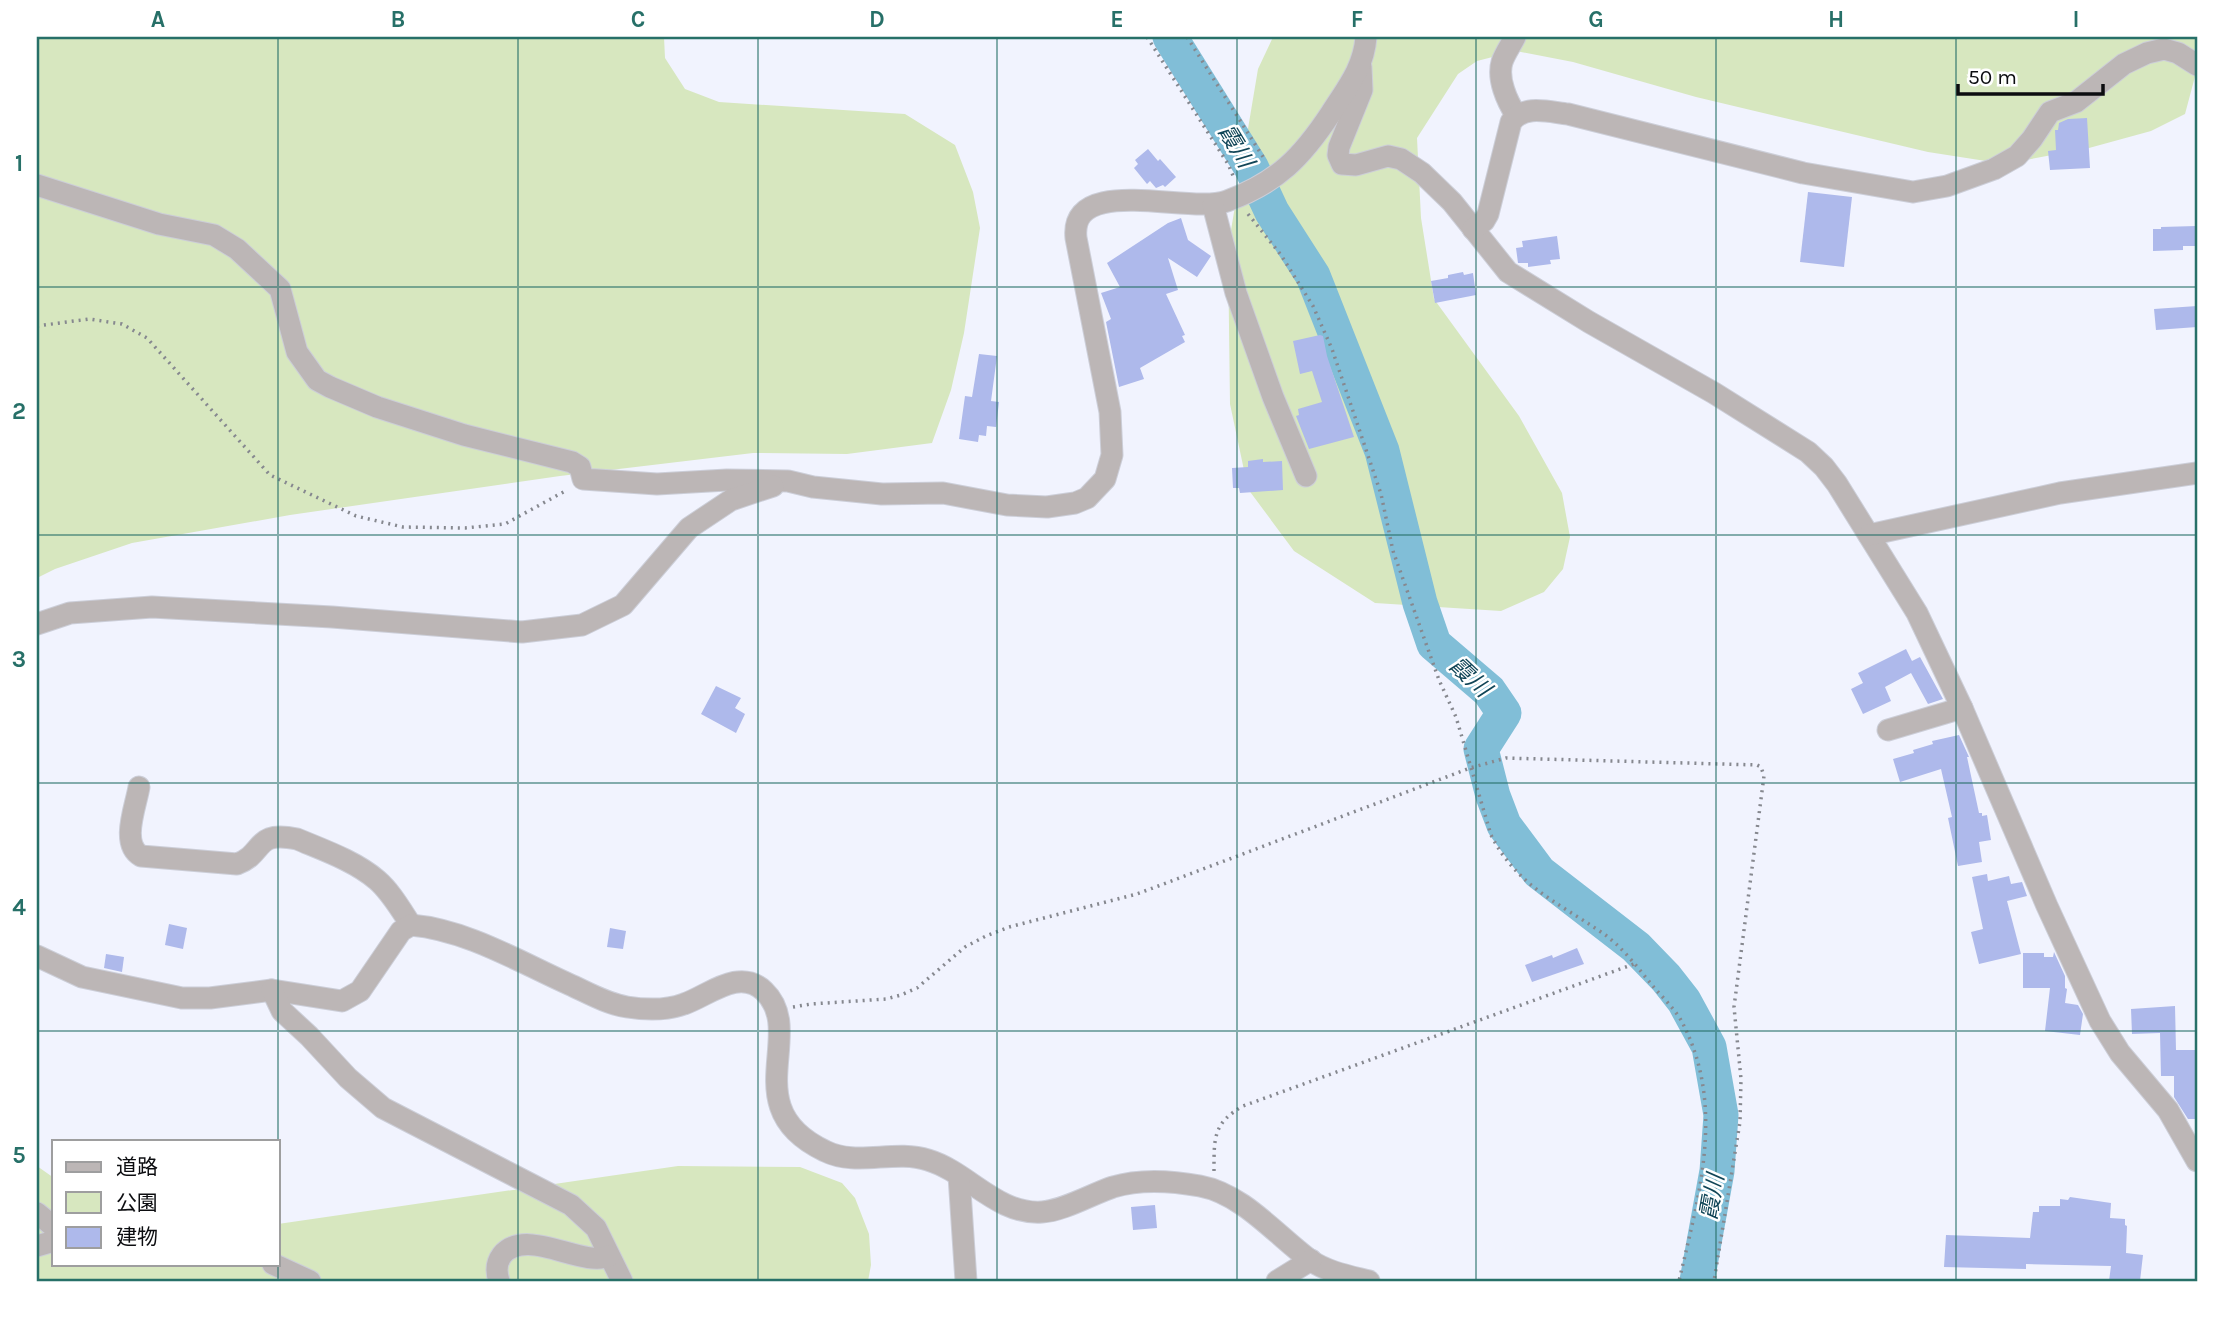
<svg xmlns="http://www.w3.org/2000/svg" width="2234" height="1318" viewBox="0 0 2234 1318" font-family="Karla,'Noto Sans JP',sans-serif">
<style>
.green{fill:#d7e7bf}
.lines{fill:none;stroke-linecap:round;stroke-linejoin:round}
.river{stroke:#81bed7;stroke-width:35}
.building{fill:#aeb9eb}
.minor-casing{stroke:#ccced8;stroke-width:23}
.path{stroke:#86888f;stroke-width:3.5;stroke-dasharray:2 5;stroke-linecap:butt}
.minor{stroke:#bcb6b6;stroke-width:21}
.grid{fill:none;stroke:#277068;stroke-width:2;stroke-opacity:0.55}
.labels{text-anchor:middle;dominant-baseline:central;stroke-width:5;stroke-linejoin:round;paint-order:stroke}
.water-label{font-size:23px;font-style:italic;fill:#104557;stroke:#fff}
.neatline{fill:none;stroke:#277068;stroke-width:2.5}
.grid-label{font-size:23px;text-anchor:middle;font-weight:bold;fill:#277068}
</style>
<rect width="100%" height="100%" fill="#f1f3fe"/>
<g class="green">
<path d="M37,37H664L665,58L685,89L719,102L905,114L955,145L973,192L980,228L964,333L951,390L932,443L847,454L753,453L560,476L290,515L132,543L55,569L37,578Z"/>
<path d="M1273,37H2197V69L2185,114L2151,131L2089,148L2005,164L1928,152L1696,97L1573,62L1516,51L1477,61L1458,74L1417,138L1421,218L1434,299L1519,416L1562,493L1570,537L1563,569L1544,592L1501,611L1375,603L1294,551L1248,489L1230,404L1228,248L1258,69Z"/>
<path d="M37,1166L54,1178V1264H278V1224L678,1166L800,1167L842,1183L855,1198L869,1234L871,1265L868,1281H37Z"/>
</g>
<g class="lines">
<path class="river" d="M1170,37L1251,167L1272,212L1313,276L1382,451L1420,603L1434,644L1489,691L1504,713L1481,749L1493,796L1504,825L1539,872L1636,947L1666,978L1684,1001L1709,1047L1721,1115L1717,1171L1697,1281"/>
</g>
<g class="building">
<path d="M2087,118L2090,168L2050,170L2048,151L2056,150L2055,130H2058L2059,123L2068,119Z"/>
<path d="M1148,149L1158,161L1160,159L1176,177L1165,187L1163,185L1156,188L1150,181L1147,184L1134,168L1138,164L1135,160Z"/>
<path d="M1808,192L1852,197L1844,267L1800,262Z"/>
<path d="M1181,218L1188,240L1211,256L1197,277L1168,258L1178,290L1166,294L1185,335L1182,336L1185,342L1140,368L1144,379L1119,387L1106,322L1111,319L1101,293L1120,287L1107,263L1168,223Z"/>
<path d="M2196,226V246H2183V250L2153,251V229H2161V227Z"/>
<path d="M1557,236L1560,259L1550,260L1551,264L1528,267V263H1518L1516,248L1523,247L1522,241Z"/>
<path d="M1463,272L1464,275L1473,273L1476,295L1435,303L1431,281L1448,278V275Z"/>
<path d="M2197,306V327L2156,330L2154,309Z"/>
<path d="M1320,335L1323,336L1327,356L1354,437L1309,449L1296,416L1299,415L1298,409L1322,402L1312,371L1300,374L1293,341Z"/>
<path d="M979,354L997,356L991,401L999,402L996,427L987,426L986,436L979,435L978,442L959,439L965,396L972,397Z"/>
<path d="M1263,459V462L1282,461L1283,490L1240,493L1239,488H1233L1232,468L1248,467V461Z"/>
<path d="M1906,649L1912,661L1920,657L1943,699L1928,704L1911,673L1885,687L1891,701L1863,714L1851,689L1863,683L1858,673Z"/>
<path d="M716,686L741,698L735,708L745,714L736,733L701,714Z"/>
<path d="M1959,735L1969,757H1967L1979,813H1982V816L1987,815L1991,840L1979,842L1982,862L1958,866L1948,818L1952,817L1941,769L1900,782L1893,759L1914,753L1913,750L1933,744L1932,741Z"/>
<path d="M1987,874L1988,881L2009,876L2011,884L2022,882L2027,896L2007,901L2021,954L1979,964L1971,932L1983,929L1972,877Z"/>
<path d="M169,924L187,928L183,949L165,945Z"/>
<path d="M610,928L626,931L623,949L607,947Z"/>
<path d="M1577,948L1584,964L1532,982L1525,965L1552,955L1553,958Z"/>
<path d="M2054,952L2065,976V988L2067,989L2065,1003L2078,1005L2083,1014L2080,1035L2045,1031L2050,988H2023V953H2044V957H2053Z"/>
<path d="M106,954L124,957L122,972L104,968Z"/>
<path d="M2175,1006L2176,1050H2197V1119H2188L2174,1097V1076H2161L2160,1033L2132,1034L2131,1009Z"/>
<path d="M2070,1197L2111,1203L2110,1218L2125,1219V1225L2127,1226L2126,1253L2143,1255L2140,1281H2109L2111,1266L2026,1264V1269L1944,1267L1946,1235L2030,1238L2033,1212H2039V1206H2060V1199L2068,1200Z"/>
<path d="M1155,1205L1157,1228L1133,1230L1131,1207Z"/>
</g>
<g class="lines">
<defs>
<g id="minor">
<path d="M1515,37C1511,45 1505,53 1502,62C1497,79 1507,101 1516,115"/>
<path d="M1361,67L1362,90L1339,147L1338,155L1342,164L1356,165L1388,156L1401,159L1422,173L1452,202L1508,272L1589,322L1714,393L1808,452L1824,467L1837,484L1917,613L1962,708"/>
<path d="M37,185L159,224L214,235L237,249L280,289L297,352L317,380L330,387L377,407L464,435L572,462L580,467L583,479L657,484L727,480L788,481L813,487L882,494L943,493L1007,505L1047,507L1075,503L1087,498L1105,479L1112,455L1110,412L1076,238C1069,173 1190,215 1227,201C1278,182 1302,157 1331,113C1347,88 1364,67 1366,37"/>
<path d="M1213,205L1236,293L1273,397L1306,476"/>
<path d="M1473,229L1484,221L1488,214L1511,122C1524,104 1549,112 1568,114L1803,173L1913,192L1947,186L1994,169L2017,156L2032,139L2050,112L2076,102L2124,64L2147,53L2164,49L2178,53L2197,65"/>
<path d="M1869,535L2060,493L2197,473"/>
<path d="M37,624L70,613L152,607L332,617L522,632L582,625L623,605L689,528L731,500L773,486"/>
<path d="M1888,730L1962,708L2047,906L2100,1021L2120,1053L2168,1110L2197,1161"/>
<path d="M139,787C136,806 120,844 141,856L237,864C266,853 253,830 297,839C323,850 355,861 377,880C391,892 401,910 411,925"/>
<path d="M37,956L82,977L182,998H210L272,990L342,1001L360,991L401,931L411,925C468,930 521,963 573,986C590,994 608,1004 627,1007C646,1010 665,1011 684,1004C708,996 739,967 764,991C808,1033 734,1108 825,1151C857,1167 894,1149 928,1160C968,1172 997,1215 1042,1212C1063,1211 1092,1194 1113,1187C1139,1179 1173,1181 1200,1186C1243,1194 1276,1235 1310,1260C1327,1272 1349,1276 1369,1281"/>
<path d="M272,990L282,1011L309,1036L348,1078L383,1108L571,1205L596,1228L622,1281"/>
<path d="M959,1176L966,1281"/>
<path d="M37,1213L54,1227"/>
<path d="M37,1246L54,1241"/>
<path d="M273,1264L310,1281"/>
<path d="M499,1281C496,1272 496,1263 502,1255C526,1226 582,1268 609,1256"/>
<path d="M1277,1281L1311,1260"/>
</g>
</defs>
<use href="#minor" class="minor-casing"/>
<g class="path">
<path d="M1147,37L1228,164L1234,178"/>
<path d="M1187,37L1265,160"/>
<path d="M1248,214L1281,255L1313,306L1332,349L1381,494L1393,551L1439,680L1456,717L1491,835C1516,885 1557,902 1601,932C1621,945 1637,967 1652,985C1662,997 1675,1009 1682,1022C1726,1106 1699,1195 1679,1281"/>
<path d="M37,326L89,319L122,324L147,338L270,475L356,516L403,527L465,528L505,524L567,490"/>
<path d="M793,1007L811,1004L886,999L901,995L917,988L965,947L986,936L1009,927L1137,894L1470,768L1506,758L1757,765L1761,767L1764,776L1734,1007L1741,1079L1740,1122L1714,1281"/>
<path d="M1214,1171C1214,1138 1213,1123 1243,1106L1634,964"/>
</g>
<use href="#minor" class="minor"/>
</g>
<path class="grid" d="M278,37V1141M518,37V1281M758,37V1281M997,37V1281M1237,37V1281M1476,37V1281M1716,37V1281M1956,37V1281M37,287H2197M37,535H2197M37,783H2197M37,1031H2197M278,1264V1281"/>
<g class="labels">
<g class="water-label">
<text transform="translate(1236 146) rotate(59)">霞川</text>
<text transform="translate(1470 677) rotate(43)">霞川</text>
<text transform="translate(1712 1197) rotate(-80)">霞川</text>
</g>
</g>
<rect width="2234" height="1318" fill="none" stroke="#ffffff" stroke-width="77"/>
<rect x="52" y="1140" width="228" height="126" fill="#ffffff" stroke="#9e9e9f" stroke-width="2"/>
<rect x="66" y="1162" width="35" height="10" fill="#bcb6b6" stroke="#9e9e9f" stroke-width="2"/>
<text x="116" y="1174" font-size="21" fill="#0c0d10">道路</text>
<rect x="66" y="1192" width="35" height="21" fill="#d7e7bf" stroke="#9e9e9f" stroke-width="2"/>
<text x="116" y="1210" font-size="21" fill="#0c0d10">公園</text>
<rect x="66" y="1227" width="35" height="21" fill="#aeb9eb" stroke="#9e9e9f" stroke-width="2"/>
<text x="116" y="1244" font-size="21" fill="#0c0d10">建物</text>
<path d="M1958 84v10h145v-10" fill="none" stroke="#0c0d10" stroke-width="3.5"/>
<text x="1968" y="84" font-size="21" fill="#0c0d10" stroke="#ffffff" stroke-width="5" paint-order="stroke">50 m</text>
<rect x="38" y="38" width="2158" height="1242" class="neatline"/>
<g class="grid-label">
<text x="158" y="27">A</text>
<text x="398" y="27">B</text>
<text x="638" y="27">C</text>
<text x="877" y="27">D</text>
<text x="1117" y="27">E</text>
<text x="1357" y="27">F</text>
<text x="1596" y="27">G</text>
<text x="1836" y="27">H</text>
<text x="2076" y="27">I</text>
<text x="19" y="171">1</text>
<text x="19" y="419">2</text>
<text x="19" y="667">3</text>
<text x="19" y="915">4</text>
<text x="19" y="1163">5</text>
</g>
</svg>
